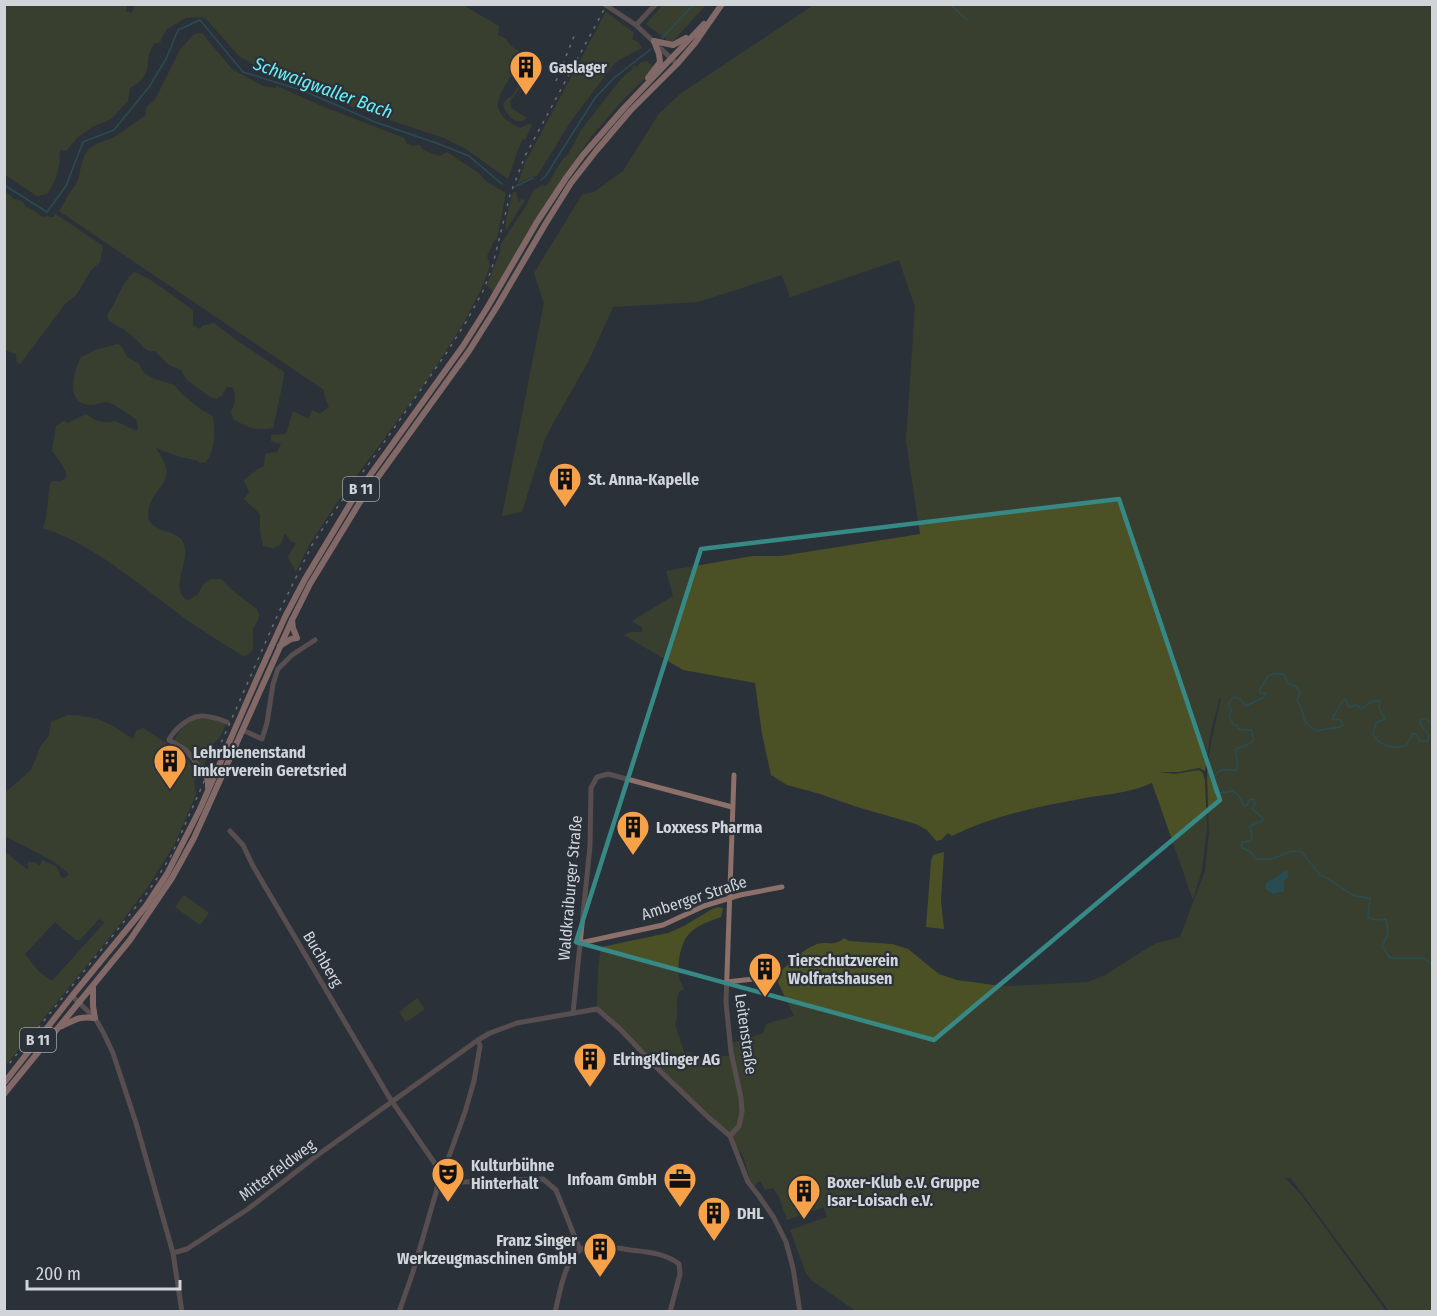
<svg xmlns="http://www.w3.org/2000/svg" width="1437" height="1316" viewBox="0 0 1437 1316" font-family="'Fira Sans Condensed',sans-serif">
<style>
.green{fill:#4b5025;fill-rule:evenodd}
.water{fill:#266e72}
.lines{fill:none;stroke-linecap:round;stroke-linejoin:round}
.stream{stroke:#266e72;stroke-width:1.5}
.minor{stroke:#8e706b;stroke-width:5}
.major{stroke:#ebada3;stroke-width:6}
.rail{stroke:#b4b8be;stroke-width:1.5;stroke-dasharray:3 6;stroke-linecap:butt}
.marked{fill:none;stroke:#368984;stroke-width:4.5;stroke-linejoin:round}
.labels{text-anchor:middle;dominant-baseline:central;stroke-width:4.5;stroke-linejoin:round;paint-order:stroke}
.shield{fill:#2b3139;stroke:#9fa4aa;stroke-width:1.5}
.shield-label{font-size:15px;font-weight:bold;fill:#d1d5da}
.poi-label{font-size:16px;font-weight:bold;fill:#d1d5da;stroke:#2b3139;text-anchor:start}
.street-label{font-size:16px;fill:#d1d5da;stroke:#2b3139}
.water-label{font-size:18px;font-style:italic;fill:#6af1f7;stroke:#2b3139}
</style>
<rect width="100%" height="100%" fill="#2b3139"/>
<g class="green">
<path d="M135,5H463L499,26L498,35L505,38L511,46L525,55C518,66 497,93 498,105C498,116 511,124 520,128L529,124L532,125L525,140L523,139C516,152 513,166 508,179L466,149L444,138L383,118L321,95L303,85L282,77H272L258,70L250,62L240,57L206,19L202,17L186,18L167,29L160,42L154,44C141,63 157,73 130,88L128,101L111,119L92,127L77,138L66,151L60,150C60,166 57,181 47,194L37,196L5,175V5H127L126,11L132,13Z"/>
<path d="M663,5H706L671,43L646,24Z"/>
<path d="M814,5H1432V1311H1389L1291,1178H1285L1302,1196L1386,1311H856L811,1280L806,1273L790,1230L827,1217L824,1207L787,1220L779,1197L773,1188L765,1190L760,1181L752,1187L744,1158L730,1136L597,1009L598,969L601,947L668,933L684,926L712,909L718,907L723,908L721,917C710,921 700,924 691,932C680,941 676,967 680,981C681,984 683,986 684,989L679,992C674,1005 680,1015 675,1024L684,1052H690L706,1062L721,1056H730L732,1043L763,1033L766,1024L794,1016L775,976C788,965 801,950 817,944C828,941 834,947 844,938L849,941L892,944L908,949L939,974L957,980L1001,986H1010L1088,982L1107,974L1149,947L1157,943L1180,937L1205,871L1209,833L1207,775L1208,762L1212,738L1221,698L1220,697L1211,731L1205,771L1199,768L1179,772H1160L1174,774L1199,770L1203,773L1205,781L1207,829L1202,870L1193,900L1152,783C1131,793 1107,794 1085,798C1042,806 990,816 952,836L948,833L941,840L936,841L927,830L916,824L857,807L820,794L787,785L771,775L762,734L755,683L683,670L624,635L631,632H642V627L632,621L673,596L666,571L752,556H781L920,534L906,441L915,307L899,260L790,297L782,275L698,302L613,307L589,360L545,438L522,512L502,516L544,303L534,273L582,195L594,192L623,171L658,115L680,94ZM1286,870L1284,881V890L1275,894L1267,890L1265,886L1273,878Z"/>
<path d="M606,12L634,33L632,39L638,42L642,48L619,60L614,64L571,121L537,176L532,177L518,183L525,163Z"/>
<path d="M202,33L232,69L263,86L275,88L277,86L324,107L404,138L407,144L413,146L419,145L425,151L440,156L447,152L477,172L487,182L506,193L497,239L494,241L487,256L490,265L482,288L463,324L425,383L338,501L309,545L296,572L288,557L296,543L291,541L285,534L280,545L273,548L263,546L260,531V514L244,499L249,492L244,480L258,469L264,466L265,454L277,452L281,444L271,441V435L286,434L293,411L309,419L312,410L320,414L329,407L324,395V390L59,211C63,206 65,201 68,195C71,190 75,186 78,180C81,170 81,157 89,149C96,143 106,141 114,137C125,131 134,122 145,116L147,107L156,98L180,50L194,34Z"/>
<path d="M646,61L653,66L648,75L621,102L591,137L559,184L494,293L487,285L500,252L501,244L526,206L534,190L542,185L545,186L548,184L562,160L569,153L581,130L621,79L627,73L631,71L634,65L637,67L641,62Z"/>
<path d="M523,80L525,81L510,101L511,108L527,118C517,128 505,114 503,104L507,99L512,96Z"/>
<path d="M5,191L14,199L22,201L26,207L33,210L42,217L48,216L49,217H54V213L103,246L100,262L91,270L77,294L65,304L20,364L17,362L16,354L5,350Z"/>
<path d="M513,192H516L519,202L522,199L525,200L506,230V219Z"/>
<path d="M134,272C148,276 179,300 193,310V326L200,329L202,326L214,323L239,342L284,372V377L273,428C255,431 249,428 233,419L231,412C235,404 237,395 232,387H227L222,395L217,399L210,397L187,380L181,370L169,365L155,351H149L144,348L141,344L125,330L109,321L107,315C117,302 121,283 134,272Z"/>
<path d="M118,344L122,347L126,356L139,364L144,373L155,379L174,385L182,394L200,409L213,416C215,432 216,448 206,462L201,463L196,460L180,457L156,448C183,487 150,482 148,515C148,533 177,529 183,542C192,561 169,585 186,600L191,599L198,594L203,585L210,579H221L233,591L257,609L259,616L258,620L253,629V650L247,655L243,656C227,646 211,636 196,626C146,592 101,547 43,528L46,519L50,483L52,481C59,482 63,482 67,476L62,464L52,451L56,426L64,421L68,423L86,414C95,420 103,425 115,421L137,431L138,427L136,419C129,415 113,403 107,402C101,402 95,406 88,405C65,401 74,372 81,357L98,349Z"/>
<path d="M68,715C98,716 108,722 133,739L136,731L143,728L185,755L198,775L194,782L196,794L174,845L149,885L117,928L5,1066V852L28,870V862H35L40,866L42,860L57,867L61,877L65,878L69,874L55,862L5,836V793L31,770L41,745L49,736L51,722ZM99,919L105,922L52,981L38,971L25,954L55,922L76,940H80Z"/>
<path d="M199,718L209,719L226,724L220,737L210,747L203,769L174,741C180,728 186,723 199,718Z"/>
<path d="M944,852L941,901L944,929L926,927L931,861L933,855Z"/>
<path d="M184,895L209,913L200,925L175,907Z"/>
<path d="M417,998L425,1009L406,1022L399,1012Z"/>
</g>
<path class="water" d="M1286,870L1289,876L1284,881V891L1274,894L1266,890L1265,886L1266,883Z"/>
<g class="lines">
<g class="stream">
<path d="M950,4L966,19"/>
<path d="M662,38L694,4"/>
<path d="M541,180L545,177L595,98L614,78L651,49"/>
<path d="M4,185L47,212L66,186L83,142L114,130L149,87L166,59L178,30L200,20L243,72L304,91L375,122L439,144L469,156L502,184"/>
<path d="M516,186L533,178"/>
<path d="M1432,724L1425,718L1420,720L1421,725L1429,735L1428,741H1420L1416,734L1413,733L1406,746C1393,749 1379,746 1373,734L1376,723L1385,719L1379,708L1380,701C1371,700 1368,704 1362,709L1356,705L1349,707L1345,699C1339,704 1336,713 1332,719L1340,720L1343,725C1333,731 1328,727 1317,731C1314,729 1311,727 1308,725C1300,718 1305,708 1297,701L1300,692L1296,686L1288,683L1283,674H1274L1268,676L1259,691L1260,693H1266L1264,697L1246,706L1240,699L1234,697L1229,703L1228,706L1232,709L1229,717L1233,724L1237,726L1240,730H1251L1254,740L1251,743L1236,749C1235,756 1239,764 1237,770C1232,771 1226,769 1222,770C1211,774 1212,785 1215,793H1219L1233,791L1239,796L1244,806L1247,805L1250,799L1254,800L1255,803L1252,808L1264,820L1250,826L1252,835L1250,841L1243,842L1241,845L1243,848L1252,853L1255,859H1272L1292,851L1302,852L1320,875L1326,877L1343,889L1355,896L1370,898L1368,918L1378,920L1386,919C1389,930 1388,936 1382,946L1390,958H1424L1432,964"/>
</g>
<g class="minor">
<path d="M604,4L636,25L677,64"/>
<path d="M636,25L656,4"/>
<path d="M247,732L262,739L267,723L273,684L278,669L292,655L315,640"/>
<path d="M206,776L186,750L169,740C171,735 174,732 178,728C195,712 206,714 227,722"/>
<path d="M230,831L243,845L253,866L389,1097L438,1168L437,1189L413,1272L399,1312"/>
<path d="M580,943L663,925L704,906L740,895L782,887"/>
<path d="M726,982L763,978L775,974"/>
<path d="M72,996L95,1018L103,1032L113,1053L136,1123L173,1253L182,1312"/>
<path d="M573,1013L590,846L591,788L597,777L608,774L732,807"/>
<path d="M730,1136L739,1126L742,1112L741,1098L731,1052L726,1002L734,775"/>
<path d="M438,1168L447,1162L465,1112L474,1081L480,1046L478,1040"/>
<path d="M438,1183L543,1179L556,1190L580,1250"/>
<path d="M173,1253L187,1249L248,1209L319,1154L478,1040L490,1033L517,1023L597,1009L620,1029L661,1072L708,1117L730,1136L748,1182L759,1196L774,1218L786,1242L793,1268L800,1312"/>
<path d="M555,1312C560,1293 565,1252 587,1247C601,1244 617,1248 630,1250C647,1252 665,1253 679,1264L680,1274L670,1312"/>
</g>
<g class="major">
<path d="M654,41L673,45L686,38"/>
<path d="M648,78L660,62L659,54L654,41"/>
<path d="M280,646L291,639L297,638L293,628L292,620"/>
<path d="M208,787V781L206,776L210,777L216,773"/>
<path d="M62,1026C76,1019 80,1016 95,1018L93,1006V988"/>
<path d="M4,1083L72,996L146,906L167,874L200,809L259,674L285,617L305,579L353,499L463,346L487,308L537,222L566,178L583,155L624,108L704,24"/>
<path d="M4,1094L130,940L172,878L194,838L292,620L310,584L360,502L469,351L498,305L546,223L571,183L596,151L630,111L677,64L695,43L722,4"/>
</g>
<g class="rail">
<path d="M556,81L575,34"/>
<path d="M4,1070L144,897L154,883L172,854L278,614L312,545L333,513L376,454L447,352L466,322L483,291L492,268L510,195L525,156L607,4"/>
</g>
</g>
<path d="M0 0H1437V1316H0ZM1119,499L1220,800L934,1040L576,942L701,549Z" fill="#2b3139" fill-opacity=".55" fill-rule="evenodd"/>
<path class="marked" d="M1119,499L1220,800L934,1040L576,942L701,549Z"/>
<defs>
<symbol id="building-pin" viewBox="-11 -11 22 30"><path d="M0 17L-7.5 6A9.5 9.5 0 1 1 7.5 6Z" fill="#f7a149" stroke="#2b3139"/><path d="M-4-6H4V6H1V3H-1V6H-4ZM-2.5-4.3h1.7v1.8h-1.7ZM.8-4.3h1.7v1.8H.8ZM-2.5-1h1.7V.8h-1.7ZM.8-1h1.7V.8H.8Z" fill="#111"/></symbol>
<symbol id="theatre-pin" viewBox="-11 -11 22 30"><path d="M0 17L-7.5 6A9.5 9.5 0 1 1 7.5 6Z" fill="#f7a149" stroke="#2b3139"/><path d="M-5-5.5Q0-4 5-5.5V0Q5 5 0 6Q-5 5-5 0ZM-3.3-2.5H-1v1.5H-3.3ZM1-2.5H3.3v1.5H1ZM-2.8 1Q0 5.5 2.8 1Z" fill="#111"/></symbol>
<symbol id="office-pin" viewBox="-11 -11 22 30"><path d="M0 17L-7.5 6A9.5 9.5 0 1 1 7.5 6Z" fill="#f7a149" stroke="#2b3139"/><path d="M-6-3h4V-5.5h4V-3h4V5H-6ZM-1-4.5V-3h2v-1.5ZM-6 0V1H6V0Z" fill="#111"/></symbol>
</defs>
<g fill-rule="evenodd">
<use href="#building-pin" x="507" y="48" width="38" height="52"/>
<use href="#building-pin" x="546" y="460" width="38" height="52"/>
<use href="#building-pin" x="151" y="742" width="38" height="52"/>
<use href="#building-pin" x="614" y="808" width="38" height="52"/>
<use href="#building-pin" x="746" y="950" width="38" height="52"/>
<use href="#building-pin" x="571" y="1040" width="38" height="52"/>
<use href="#theatre-pin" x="429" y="1155" width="38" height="52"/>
<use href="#office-pin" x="661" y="1160" width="38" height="52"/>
<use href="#building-pin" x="785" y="1172" width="38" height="52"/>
<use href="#building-pin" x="695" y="1194" width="38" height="52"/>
<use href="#building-pin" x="581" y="1230" width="38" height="52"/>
</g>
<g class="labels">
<g class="shield">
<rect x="343" y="477" width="36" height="24" rx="4.5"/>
<rect x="20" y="1028" width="36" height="24" rx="4.5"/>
</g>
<g class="shield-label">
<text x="361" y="489">B 11</text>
<text x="38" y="1040">B 11</text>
</g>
<g class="poi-label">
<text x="549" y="67">Gaslager</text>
<text x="588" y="479">St. Anna-Kapelle</text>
<text x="193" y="752">Lehrbienenstand<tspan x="193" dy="18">Imkerverein Geretsried</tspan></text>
<text x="656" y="827">Loxxess Pharma</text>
<text x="788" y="960">Tierschutzverein<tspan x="788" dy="18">Wolfratshausen</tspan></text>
<text x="613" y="1059">ElringKlinger AG</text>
<text x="471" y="1165">Kulturbühne<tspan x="471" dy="18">Hinterhalt</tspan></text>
<text x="657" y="1179" text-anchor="end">Infoam GmbH</text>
<text x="827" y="1182">Boxer-Klub e.V. Gruppe<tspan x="827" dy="18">Isar-Loisach e.V.</tspan></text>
<text x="737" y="1213">DHL</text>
<text x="577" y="1240" text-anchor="end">Franz Singer<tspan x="577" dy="18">Werkzeugmaschinen GmbH</tspan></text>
</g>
<g class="street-label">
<text transform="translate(570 888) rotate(-85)">Waldkraiburger Straße</text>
<text transform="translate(694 898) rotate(-18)">Amberger Straße</text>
<text transform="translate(323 959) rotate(59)">Buchberg</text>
<text transform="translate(746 1034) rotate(82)">Leitenstraße</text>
<text transform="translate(277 1170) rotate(-37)">Mitterfeldweg</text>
</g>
<g class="water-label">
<text transform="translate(323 88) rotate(20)">Schwaigwaller Bach</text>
</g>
</g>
<rect width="1437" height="1316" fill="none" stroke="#d1d5da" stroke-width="12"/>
<path d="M27 1280v9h153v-9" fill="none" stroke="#d1d5da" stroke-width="3"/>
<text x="36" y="1280" font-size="18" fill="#d1d5da" stroke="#2b3139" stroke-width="4.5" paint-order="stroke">200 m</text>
</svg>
